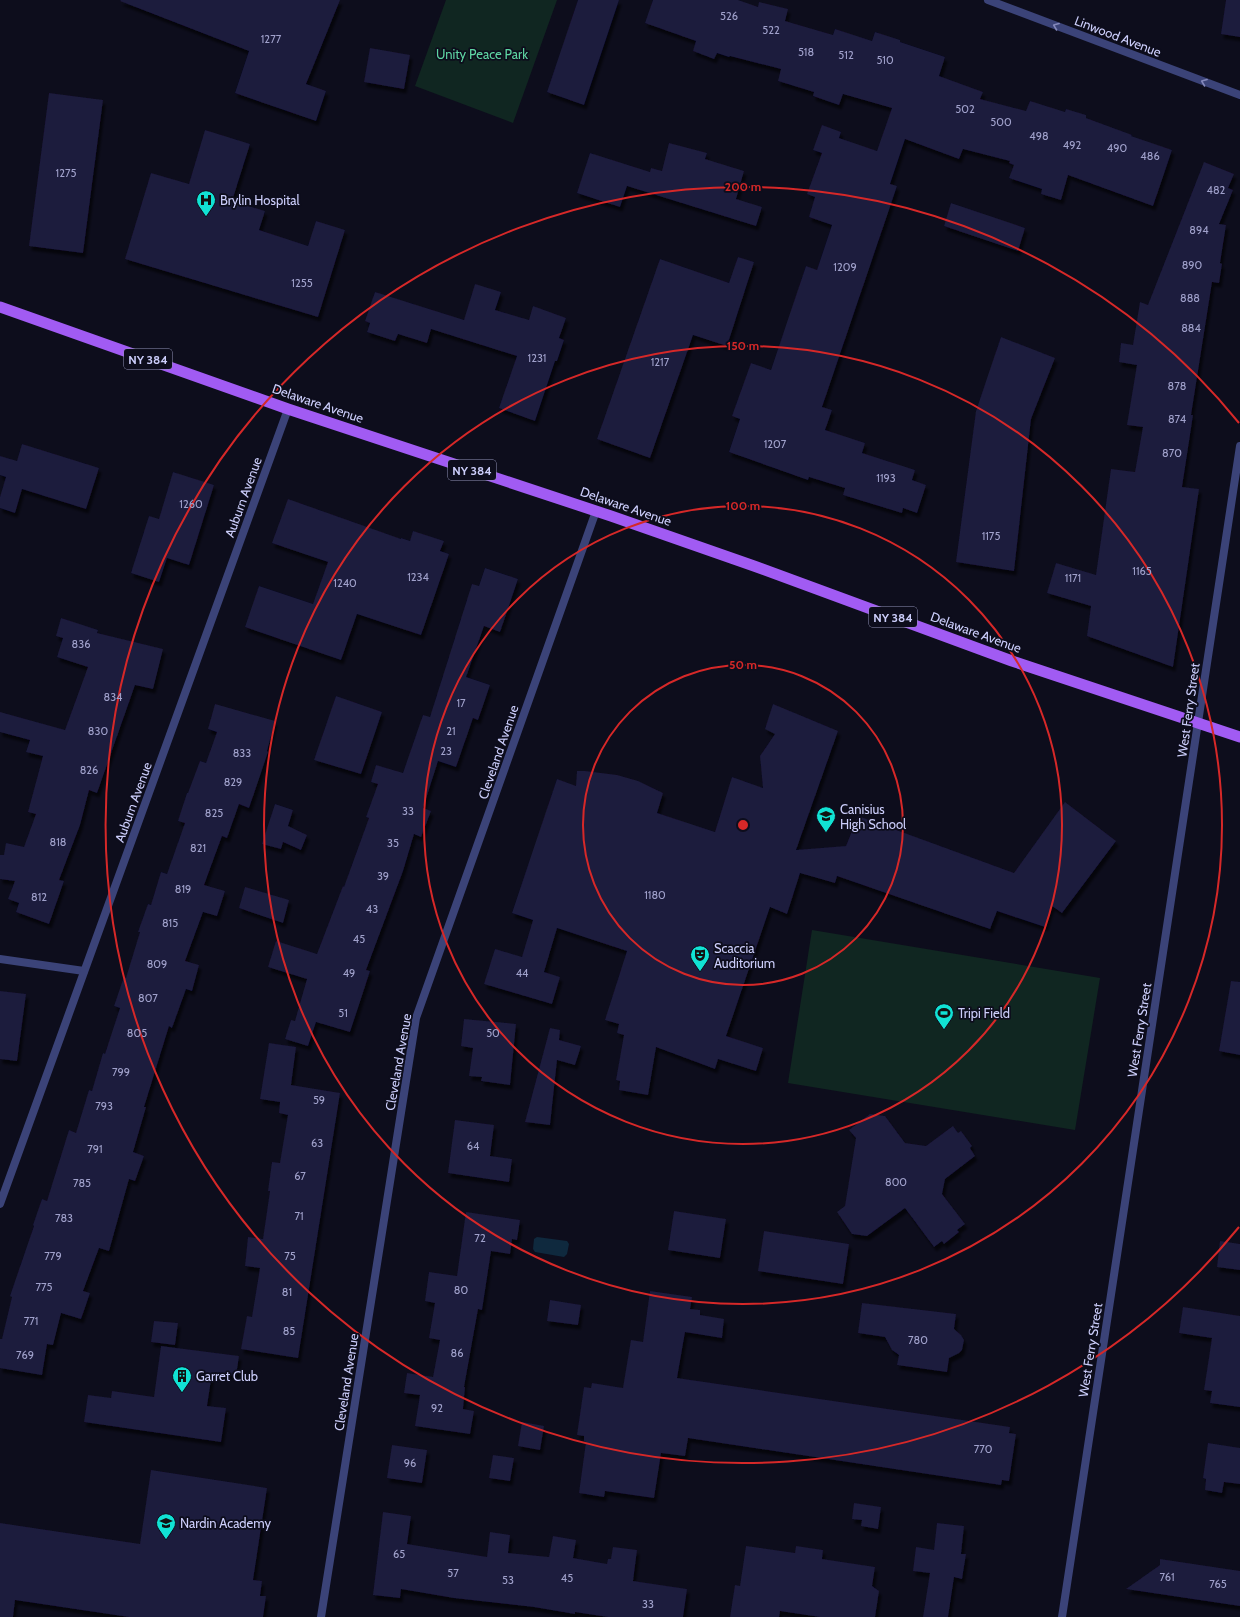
<svg xmlns="http://www.w3.org/2000/svg" width="1240" height="1617" viewBox="0 0 1240 1617" font-family="Cabin,sans-serif">
<style>
.green{fill:#102621}
.water{fill:#0f293e}
.building{fill:#1c1a3c;filter:url(#shadow)}
.lines{fill:none;stroke-linecap:round;stroke-linejoin:round}
.minor{stroke:#3b4378;stroke-width:8}
.tertiary{stroke:#3b4378;stroke-width:8}
.primary{stroke:#a15bf3;stroke-width:11}
.oneway{stroke:#8488ba}
.ring{fill:none;stroke:#d62828;stroke-width:2}
.labels{text-anchor:middle;dominant-baseline:central;stroke-width:3.5;stroke-linejoin:round;paint-order:stroke}
.number-label{font-size:11px;fill:#a0a1cb}
.shield{fill:#0d0d1c;stroke:#9394b8;stroke-width:1}
.shield-label{font-size:12px;font-weight:bold;fill:#cccefb}
.street-label{font-size:13px;fill:#cccefb;stroke:#0d0d1c}
.park-label{font-size:13px;fill:#5ed5a3;stroke:#0d0d1c}
.poi-label{font-size:13px;fill:#cccefb;stroke:#0d0d1c;text-anchor:start}
.centre{fill:#d62828;stroke:#0d0d1c;stroke-width:2}
.ring-label{font-size:12px;text-anchor:middle;font-weight:bold;fill:#d62828;stroke:#0d0d1c;stroke-width:3.5;stroke-linejoin:round;paint-order:stroke}
</style>
<defs>
<filter id="shadow"><feDropShadow dx="2.5" dy="4.5" stdDeviation="1" flood-color="#0009"/></filter>
</defs>
<rect width="100%" height="100%" fill="#0d0d1c"/>
<g class="green">
<path d="M446,0H557L513,123L415,86Z"/>
<path d="M812,930L1100,978L1075,1130L788,1083Z"/>
</g>
<path class="water" d="M537,1237L567,1241L569,1244L567,1254L564,1257L535,1252L533,1249L534,1239Z"/>
<g class="building">
<path d="M121,0H340L306,84L326,91L316,121L235,93L249,51L120,1Z"/>
<path d="M578,0H619L584,105L547,92Z"/>
<path d="M653,0H738L758,7L759,2L788,9L785,21L833,35L835,29L872,41L875,32L900,40V42L945,57L939,76L983,92L980,99L1026,111L1030,101L1065,112L1066,109L1086,115V118L1132,135L1131,136L1172,150L1153,206L1068,175L1061,200L1041,194L1042,189L1009,178L1014,165L1009,163L1010,161L963,149L959,159L905,139L890,184L897,186L822,407L832,410L825,430L865,443L862,453L915,470L912,480L926,485L917,513L903,508L902,513L843,495L845,488L809,477L808,480L729,452L740,419L732,416L751,363L771,370L806,266L817,270L832,225L809,217L815,197L807,194L822,153L813,150L822,125L841,132L839,138L877,151L892,108L843,94L839,105L813,96L814,92L778,81L781,69L730,56L729,57L717,53L714,59L693,51L696,41L645,23Z"/>
<path d="M1226,0H1240V37L1221,34Z"/>
<path d="M370,48L410,55L404,89L364,82Z"/>
<path d="M49,93L103,100L83,253L29,246Z"/>
<path d="M205,130L250,144L232,201L265,211L259,230L308,246L316,221L345,230L318,317L125,259L151,173L189,184Z"/>
<path d="M669,143L707,153L705,159L744,171L736,199L762,207L756,226L627,186L620,207L577,193L590,153L650,172L651,168L662,171Z"/>
<path d="M1204,162L1234,174L1228,188L1233,190L1219,224L1226,225L1220,263L1222,264L1219,283L1212,282L1191,415H1193L1182,487L1199,489L1173,667L1087,636L1091,606L1047,593L1056,563L1096,575L1111,469L1135,472L1143,427L1127,425L1137,365L1119,362L1121,343L1133,345L1140,302L1148,305Z"/>
<path d="M951,203L1025,228L1018,251L944,226Z"/>
<path d="M738,257L754,262L727,346L693,335L650,458L597,439L660,259L729,283Z"/>
<path d="M475,284L501,292L495,310L529,320L533,306L566,318L559,338L564,340L557,361H555L535,421L499,408L517,356L431,329L427,343L398,334L395,341L367,332L370,323L365,321L375,292L464,320Z"/>
<path d="M1001,337L1055,358L1031,419L1014,571L956,562L976,411Z"/>
<path d="M22,444L99,468L86,509L22,489L15,513L0,508V497L6,477L0,475V456L17,461Z"/>
<path d="M173,472L214,485L189,565L167,558L159,582L131,573L149,516L159,519Z"/>
<path d="M288,499L401,539V538L410,541L413,531L444,541L440,551L449,554L421,635L357,614L341,660L245,627L259,586L313,604L328,562L272,543Z"/>
<path d="M485,568L518,579L500,632L484,626L466,677L490,685L478,720L473,718L456,767L438,761L423,808L431,811L421,837L414,834L403,871L366,970L370,971L350,1032L316,1022L308,1046L285,1039L291,1020L295,1021L307,979L268,967L276,941L317,954L343,886L344,887L369,818L366,817L378,784L371,782L376,765L403,773L423,715L430,717L472,584L479,586Z"/>
<path d="M61,618L98,630L97,633L163,649L153,689L135,685L97,793L89,790L80,825L59,880L64,881L49,924L16,912L19,903L8,899L15,881L0,879V855H4L6,843L24,847L36,814L28,812L43,756L26,752L30,740L0,732V712L65,730L88,667L57,657L63,638L56,636Z"/>
<path d="M336,696L382,712L361,774L314,760Z"/>
<path d="M215,704L275,721L267,751L268,752L249,808L239,804L227,838L222,836L204,885L225,891L217,916L203,912L185,961L199,965L192,991L186,989L172,1028L169,1026L144,1107H146L133,1152L144,1156L135,1181L129,1179L109,1251L99,1248L83,1291L90,1293L81,1319L61,1313L53,1345L47,1344L42,1375L0,1368V1339H2L12,1297L10,1296L34,1226L33,1225L42,1199L47,1201L69,1130L76,1133L89,1090L92,1091L103,1053L105,1054L120,1008L114,1006L124,977L126,978L140,932H138L148,904L151,905L161,872L167,874L185,823L178,821L187,793H188L200,761L206,763L217,732L208,729Z"/>
<path d="M773,704L838,731L796,850L846,846L858,816L1014,873L1065,802L1116,841L1062,913L1052,906L1045,927L997,911L990,929L837,876L835,883L800,873L787,914L770,907L726,1036L763,1048L756,1071L718,1059L715,1069L656,1047L648,1095L619,1090L620,1081L616,1080L624,1035L617,1033L619,1024L605,1020L627,951L557,928L544,972L560,977L552,1004L484,984L495,949L522,957L533,920L512,913L557,779L576,786L577,771H585L617,775L638,781L663,793L657,813L715,832L732,777L763,788L760,756L775,734L765,729Z"/>
<path d="M275,804L293,810L288,826L307,835L301,850L283,842L281,849L262,844Z"/>
<path d="M245,887L289,900L283,923L239,908Z"/>
<path d="M1231,981L1240,982V1055L1219,1051Z"/>
<path d="M0,991L26,994L17,1061L0,1059Z"/>
<path d="M464,1019L516,1024L510,1085L481,1081L482,1077L469,1076L473,1048L461,1046Z"/>
<path d="M550,1028L560,1030L559,1040L581,1046L575,1065L557,1060L550,1125L525,1122Z"/>
<path d="M269,1043L296,1047L291,1085L340,1093L298,1358L241,1349L247,1316L252,1317L260,1268L245,1266L248,1237L263,1239L270,1191H268L272,1162L280,1163L288,1115L279,1113L280,1102L260,1099Z"/>
<path d="M870,1114L885,1116L905,1143L926,1146L953,1126L958,1133L961,1131L972,1146L970,1148L975,1156L945,1179L942,1194L965,1224L957,1230L959,1232L944,1244L942,1241L934,1247L905,1208L867,1236L852,1234L837,1212L845,1206L856,1138L849,1130Z"/>
<path d="M455,1120L494,1125L490,1156L512,1159L509,1182L448,1173Z"/>
<path d="M674,1211L726,1219L720,1258L668,1250Z"/>
<path d="M466,1212L520,1220L517,1240L512,1239L510,1254L491,1251L482,1310L478,1309L464,1387H465L463,1409L474,1411L470,1434L415,1426L420,1395L404,1393L407,1373L433,1377L440,1340L429,1338L435,1303L425,1301L429,1272L457,1276Z"/>
<path d="M764,1231L849,1244L843,1284L758,1271Z"/>
<path d="M1220,1241L1240,1244V1270L1217,1267Z"/>
<path d="M650,1291L692,1297L690,1309L700,1310V1315L724,1319L722,1338L685,1332L677,1378L1010,1427L1009,1433L1016,1434L1009,1481L1002,1480L1001,1485L688,1438L685,1456L661,1453L654,1498L605,1491L604,1497L579,1493L586,1442L584,1441V1436L577,1435L584,1387L591,1388L592,1383L623,1388L631,1340L643,1342Z"/>
<path d="M550,1300L581,1305L578,1325L547,1321Z"/>
<path d="M862,1303L956,1314L954,1329L961,1335L964,1340L962,1350L959,1353L949,1358L947,1372L897,1365L899,1355L892,1350L885,1337L858,1333Z"/>
<path d="M1183,1307L1240,1316V1407L1210,1403L1212,1391L1204,1390L1212,1338L1179,1333Z"/>
<path d="M154,1321L178,1323L175,1345L151,1342Z"/>
<path d="M161,1346L239,1356L236,1376L212,1373L207,1406L226,1408L221,1442L84,1422L88,1395L111,1398L112,1391L154,1397Z"/>
<path d="M522,1422L544,1426L540,1450L518,1446Z"/>
<path d="M1208,1443L1240,1448V1484L1224,1482L1222,1493L1205,1490L1206,1479L1203,1478Z"/>
<path d="M392,1445L427,1450L422,1483L387,1478Z"/>
<path d="M493,1455L514,1458L510,1481L489,1478Z"/>
<path d="M151,1470L267,1488L253,1580L262,1581L260,1596H266L263,1617H129L15,1600L13,1617H0V1523L140,1544Z"/>
<path d="M854,1503L881,1507L878,1529L861,1526L862,1520L852,1519Z"/>
<path d="M383,1512L411,1516L407,1544L487,1557L490,1532L510,1535L508,1553L549,1557L553,1536L576,1540L573,1558L607,1564L608,1559H611L613,1547L637,1550L633,1581L687,1589L683,1617H608L575,1612V1614L534,1607L454,1598L401,1589L400,1598L373,1595Z"/>
<path d="M937,1523L964,1526L961,1554H966L962,1579L954,1577L948,1617H923L930,1573L913,1571L916,1547L934,1550Z"/>
<path d="M746,1546L795,1553L796,1546L823,1550L822,1559L875,1567L872,1586L879,1591L875,1617H820L780,1611L779,1617H730L735,1585L740,1586Z"/>
<path d="M1160,1559L1240,1571V1606L1126,1589L1160,1565Z"/>
</g>
<g class="lines">
<g class="minor">
<path d="M988,0L1240,95"/>
<path d="M0,959L84,971"/>
<path d="M0,1204L288,409"/>
<path d="M321,1617L416,1018L596,511"/>
</g>
<path class="tertiary" d="M1062,1617L1240,446"/>
<path class="primary" d="M0,307L288,409L611,516L754,566L1012,661L1240,737"/>
</g>
<defs><path id="oneway-chevron" d="M-2-3.5L2.5 0L-2 3.5" fill="none" stroke-width="1.6" stroke-linecap="round" stroke-linejoin="round"/></defs>
<g class="oneway">
<use href="#oneway-chevron" transform="translate(1056 26) rotate(-159)"/>
<use href="#oneway-chevron" transform="translate(1204 82) rotate(-159)"/>
</g>
<g class="ring">
<circle cx="743" cy="825" r="160"/>
<circle cx="743" cy="825" r="319"/>
<circle cx="743" cy="825" r="479"/>
<path d="M1239 1227A638 638 0 1 1 1239 423"/>
</g>
<defs>
<symbol id="hospital-pin" viewBox="-11 -11 22 30"><path d="M0 17L-7.5 6A9.5 9.5 0 1 1 7.5 6Z" fill="#11e2d4" stroke="#0d0d1c"/><path d="M-5-5h3v3.5h4V-5h3V5h-3V1.5h-4V5h-3Z" fill="#111"/></symbol>
<symbol id="school-pin" viewBox="-11 -11 22 30"><path d="M0 17L-7.5 6A9.5 9.5 0 1 1 7.5 6Z" fill="#11e2d4" stroke="#0d0d1c"/><path d="M0-5L7-2L0 1L-7-2ZM-4 1L0 2.5L4 1V4Q0 6-4 4Z" fill="#111"/></symbol>
<symbol id="theatre-pin" viewBox="-11 -11 22 30"><path d="M0 17L-7.5 6A9.5 9.5 0 1 1 7.5 6Z" fill="#11e2d4" stroke="#0d0d1c"/><path d="M-5-5.5Q0-4 5-5.5V0Q5 5 0 6Q-5 5-5 0ZM-3.3-2.5H-1v1.5H-3.3ZM1-2.5H3.3v1.5H1ZM-2.8 1Q0 5.5 2.8 1Z" fill="#111"/></symbol>
<symbol id="stadium-pin" viewBox="-11 -11 22 30"><path d="M0 17L-7.5 6A9.5 9.5 0 1 1 7.5 6Z" fill="#11e2d4" stroke="#0d0d1c"/><path d="M0-5a6.5 5 0 1 0 0 10a6.5 5 0 1 0 0-10ZM-3.5-1.8h7v3.6h-7Z" fill="#111"/></symbol>
<symbol id="building-pin" viewBox="-11 -11 22 30"><path d="M0 17L-7.5 6A9.5 9.5 0 1 1 7.5 6Z" fill="#11e2d4" stroke="#0d0d1c"/><path d="M-4-6H4V6H1V3H-1V6H-4ZM-2.5-4.3h1.7v1.8h-1.7ZM.8-4.3h1.7v1.8H.8ZM-2.5-1h1.7V.8h-1.7ZM.8-1h1.7V.8H.8Z" fill="#111"/></symbol>
</defs>
<g fill-rule="evenodd">
<use href="#hospital-pin" x="195" y="189" width="22" height="30"/>
<use href="#school-pin" x="815" y="805" width="22" height="30"/>
<use href="#theatre-pin" x="689" y="944" width="22" height="30"/>
<use href="#stadium-pin" x="933" y="1002" width="22" height="30"/>
<use href="#building-pin" x="171" y="1365" width="22" height="30"/>
<use href="#school-pin" x="155" y="1512" width="22" height="30"/>
</g>
<g class="labels">
<g class="number-label">
<text x="729" y="16">526</text>
<text x="771" y="30">522</text>
<text x="271" y="39">1277</text>
<text x="806" y="52">518</text>
<text x="846" y="55">512</text>
<text x="885" y="60">510</text>
<text x="965" y="109">502</text>
<text x="1001" y="122">500</text>
<text x="1039" y="136">498</text>
<text x="1072" y="145">492</text>
<text x="1117" y="148">490</text>
<text x="1150" y="156">486</text>
<text x="66" y="173">1275</text>
<text x="1216" y="190">482</text>
<text x="1199" y="230">894</text>
<text x="1192" y="265">890</text>
<text x="845" y="267">1209</text>
<text x="302" y="283">1255</text>
<text x="1190" y="298">888</text>
<text x="1191" y="328">884</text>
<text x="537" y="358">1231</text>
<text x="660" y="362">1217</text>
<text x="1177" y="386">878</text>
<text x="1177" y="419">874</text>
<text x="775" y="444">1207</text>
<text x="1172" y="453">870</text>
<text x="886" y="478">1193</text>
<text x="191" y="504">1260</text>
<text x="991" y="536">1175</text>
<text x="1142" y="571">1165</text>
<text x="418" y="577">1234</text>
<text x="1073" y="578">1171</text>
<text x="345" y="583">1240</text>
<text x="81" y="644">836</text>
<text x="113" y="697">834</text>
<text x="461" y="703">17</text>
<text x="98" y="731">830</text>
<text x="451" y="731">21</text>
<text x="446" y="751">23</text>
<text x="242" y="753">833</text>
<text x="89" y="770">826</text>
<text x="233" y="782">829</text>
<text x="408" y="811">33</text>
<text x="214" y="813">825</text>
<text x="58" y="842">818</text>
<text x="393" y="843">35</text>
<text x="198" y="848">821</text>
<text x="383" y="876">39</text>
<text x="183" y="889">819</text>
<text x="655" y="895">1180</text>
<text x="39" y="897">812</text>
<text x="372" y="909">43</text>
<text x="170" y="923">815</text>
<text x="359" y="939">45</text>
<text x="157" y="964">809</text>
<text x="349" y="973">49</text>
<text x="522" y="973">44</text>
<text x="148" y="998">807</text>
<text x="343" y="1013">51</text>
<text x="137" y="1033">805</text>
<text x="493" y="1033">50</text>
<text x="121" y="1072">799</text>
<text x="319" y="1100">59</text>
<text x="104" y="1106">793</text>
<text x="317" y="1143">63</text>
<text x="473" y="1146">64</text>
<text x="95" y="1149">791</text>
<text x="300" y="1176">67</text>
<text x="896" y="1182">800</text>
<text x="82" y="1183">785</text>
<text x="299" y="1216">71</text>
<text x="64" y="1218">783</text>
<text x="480" y="1238">72</text>
<text x="53" y="1256">779</text>
<text x="290" y="1256">75</text>
<text x="44" y="1287">775</text>
<text x="461" y="1290">80</text>
<text x="287" y="1292">81</text>
<text x="31" y="1321">771</text>
<text x="289" y="1331">85</text>
<text x="918" y="1340">780</text>
<text x="457" y="1353">86</text>
<text x="25" y="1355">769</text>
<text x="437" y="1408">92</text>
<text x="983" y="1449">770</text>
<text x="410" y="1463">96</text>
<text x="399" y="1554">65</text>
<text x="453" y="1573">57</text>
<text x="1167" y="1577">761</text>
<text x="567" y="1578">45</text>
<text x="508" y="1580">53</text>
<text x="1218" y="1584">765</text>
<text x="648" y="1604">33</text>
</g>
<g class="shield">
<rect x="124" y="349" width="48" height="20" rx="3"/>
<rect x="448" y="460" width="48" height="20" rx="3"/>
<rect x="869" y="607" width="48" height="20" rx="3"/>
</g>
<g class="shield-label">
<text x="148" y="359">NY 384</text>
<text x="472" y="470">NY 384</text>
<text x="893" y="617">NY 384</text>
</g>
<g class="street-label">
<text transform="translate(1118 36) rotate(21)">Linwood Avenue</text>
<text transform="translate(318 403) rotate(19)">Delaware Avenue</text>
<text transform="translate(243 497) rotate(-70)">Auburn Avenue</text>
<text transform="translate(626 506) rotate(19)">Delaware Avenue</text>
<text transform="translate(976 632) rotate(20)">Delaware Avenue</text>
<text transform="translate(1188 710) rotate(-82)">West Ferry Street</text>
<text transform="translate(498 752) rotate(-71)">Cleveland Avenue</text>
<text transform="translate(133 802) rotate(-70)">Auburn Avenue</text>
<text transform="translate(1139 1030) rotate(-81)">West Ferry Street</text>
<text transform="translate(398 1062) rotate(-80)">Cleveland Avenue</text>
<text transform="translate(1090 1350) rotate(-81)">West Ferry Street</text>
<text transform="translate(346 1382) rotate(-81)">Cleveland Avenue</text>
</g>
<g class="park-label">
<text x="482" y="54">Unity Peace Park</text>
</g>
<g class="poi-label">
<text x="220" y="200">Brylin Hospital</text>
<text x="840" y="809">Canisius<tspan x="840" dy="15">High School</tspan></text>
<text x="714" y="948">Scaccia<tspan x="714" dy="15">Auditorium</tspan></text>
<text x="958" y="1013">Tripi Field</text>
<text x="196" y="1376">Garret Club</text>
<text x="180" y="1523">Nardin Academy</text>
</g>
</g>
<circle cx="743" cy="825" r="6" class="centre"/>
<g class="ring-label">
<text x="743" y="191">200 m</text>
<text x="743" y="350">150 m</text>
<text x="743" y="510">100 m</text>
<text x="743" y="669">50 m</text>
</g>
</svg>
